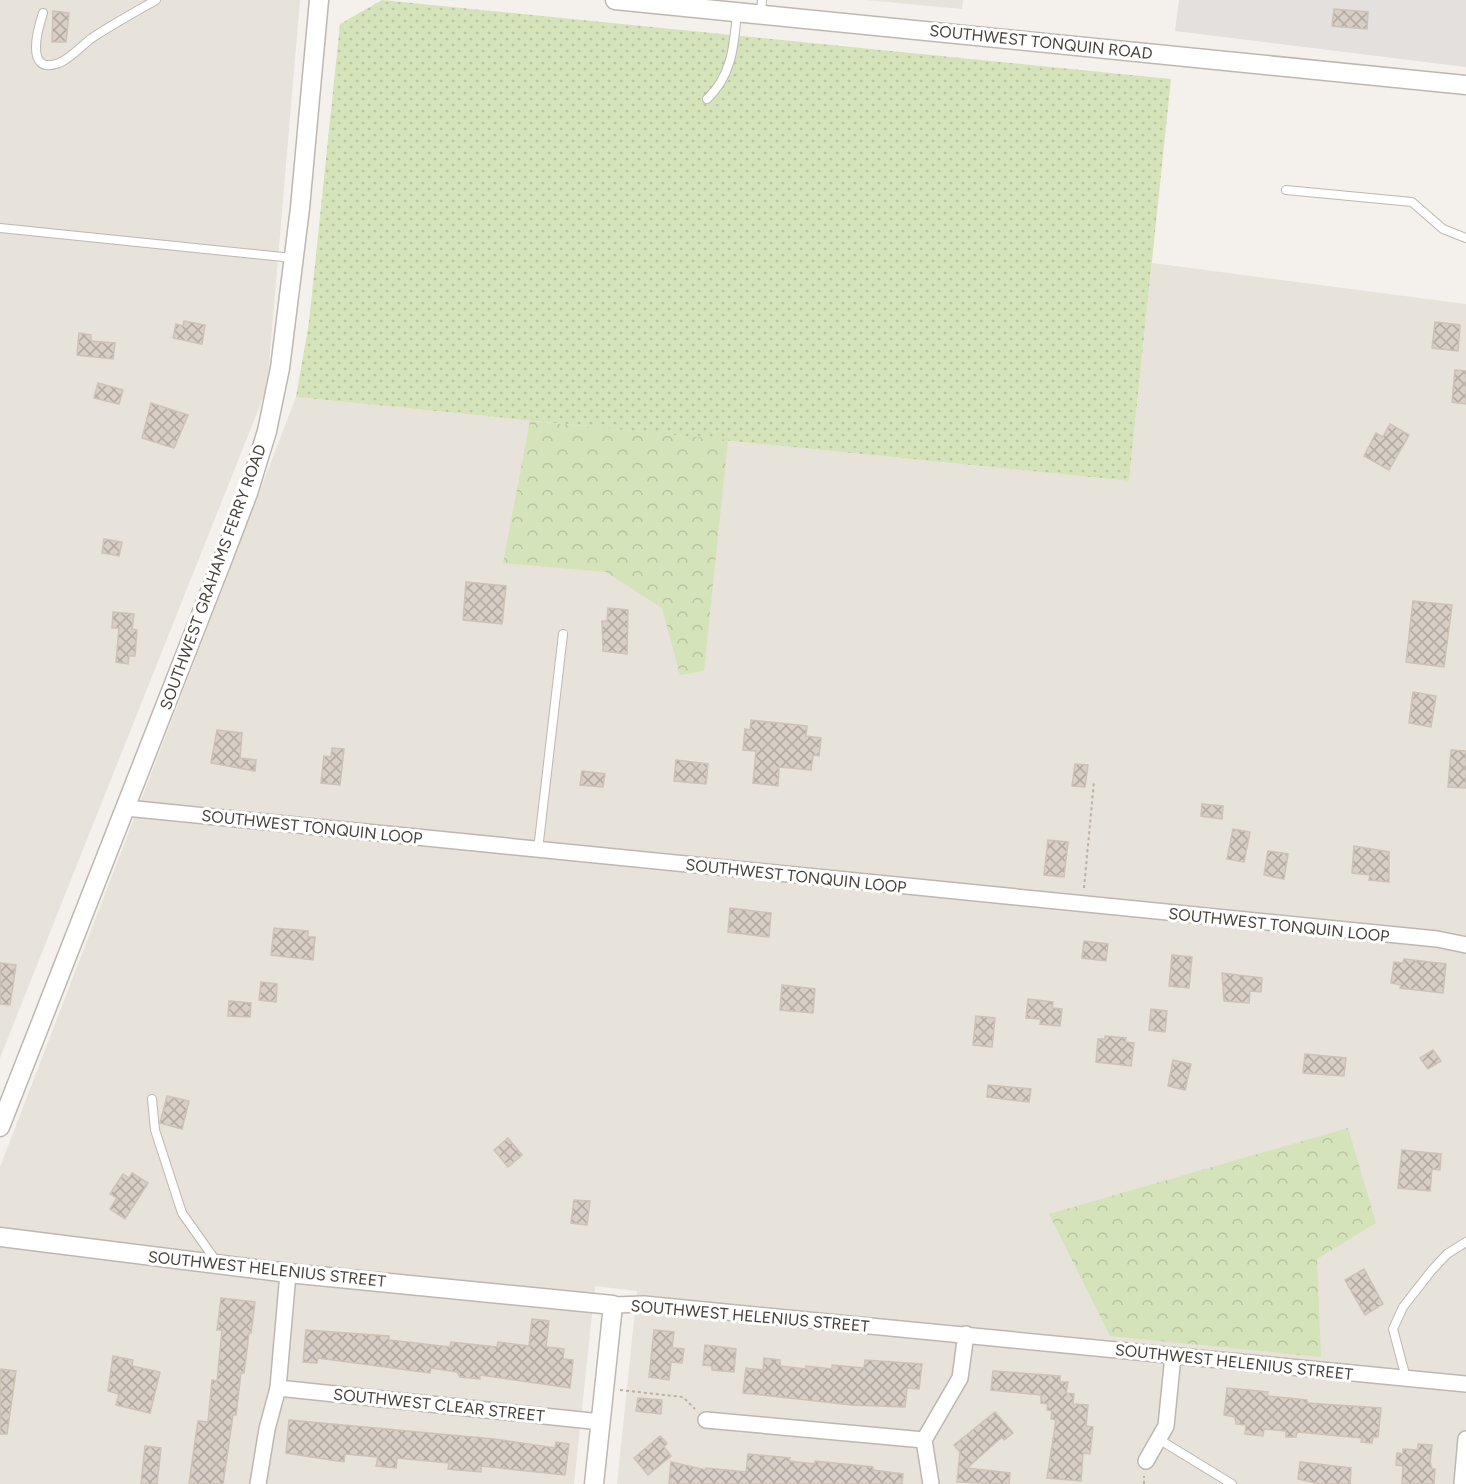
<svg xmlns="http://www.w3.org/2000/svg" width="1466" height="1484" viewBox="0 0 1466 1484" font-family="Figtree,sans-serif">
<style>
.residential{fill:#e7e2da}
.industrial{fill:#e4e0dd}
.grass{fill:url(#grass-dots)}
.forest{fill:url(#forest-crowns)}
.building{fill:url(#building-cross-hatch);stroke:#cec2b6;stroke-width:1.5}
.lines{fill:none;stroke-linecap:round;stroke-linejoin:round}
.service-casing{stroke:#beb7af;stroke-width:10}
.minor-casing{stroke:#beb7af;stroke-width:18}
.tertiary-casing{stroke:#beb7af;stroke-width:21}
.path{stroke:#bfb1a2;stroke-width:2;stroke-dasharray:3 3;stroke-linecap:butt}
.service{stroke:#fff;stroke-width:8}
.minor{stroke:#fff;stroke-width:15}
.tertiary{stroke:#fff;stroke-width:18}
.labels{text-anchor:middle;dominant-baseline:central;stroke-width:6;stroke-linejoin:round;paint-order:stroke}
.street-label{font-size:16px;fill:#47413a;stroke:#fff}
</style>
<defs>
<pattern id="grass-dots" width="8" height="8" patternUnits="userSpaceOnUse" patternTransform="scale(1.5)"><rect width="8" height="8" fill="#d5e3ba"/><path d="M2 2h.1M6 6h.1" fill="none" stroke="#b8c4a1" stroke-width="1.8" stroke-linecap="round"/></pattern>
<pattern id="forest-crowns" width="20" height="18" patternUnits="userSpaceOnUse" patternTransform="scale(1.5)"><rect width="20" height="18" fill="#d5e3ba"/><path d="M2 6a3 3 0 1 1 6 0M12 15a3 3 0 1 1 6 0" fill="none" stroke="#b8c4a1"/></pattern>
<pattern id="building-cross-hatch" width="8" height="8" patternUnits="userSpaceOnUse" patternTransform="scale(1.5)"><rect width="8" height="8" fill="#d7cec5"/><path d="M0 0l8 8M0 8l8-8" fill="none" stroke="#b0a9a1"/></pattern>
</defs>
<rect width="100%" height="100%" fill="#f4f1ec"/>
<g class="residential">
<path d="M0,0H300L267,388L0,1058Z"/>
<path d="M865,0H963L962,9Z"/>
<path d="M1152,263L1466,304V1484H617L637,1291L595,1286L574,1484H0V1167L296,397L1129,481Z"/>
</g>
<path class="industrial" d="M1179,0H1466V67L1175,31Z"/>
<path class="grass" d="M382,0L1171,79L1129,481L296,397L309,322L340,24Z"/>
<g class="forest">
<path d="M530,421L728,440L704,671L680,675L662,608L606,572L503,563Z"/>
<path d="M1348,1128L1376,1223L1317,1259L1321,1357L1110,1336L1049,1214Z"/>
</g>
<g class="building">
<path d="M1334,9L1368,12L1367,29L1332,26Z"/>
<path d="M53,11L69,13L66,42H52Z"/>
<path d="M184,321L205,325L202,344L173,338L176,324L183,326Z"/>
<path d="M1435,322L1460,325L1458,351L1432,348Z"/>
<path d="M79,333L91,335V341L115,343L113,359L77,355Z"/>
<path d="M1455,370L1466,371V404L1452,402Z"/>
<path d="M98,383L123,390L119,404L94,398Z"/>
<path d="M151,403L188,415L174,448L142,438Z"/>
<path d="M1390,424L1409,435L1389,470L1364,456L1376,433L1383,437Z"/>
<path d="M104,539L122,542L119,556L102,553Z"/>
<path d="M466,582L506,586L502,624L463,620Z"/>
<path d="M1413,601L1452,605L1444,667L1406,662Z"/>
<path d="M608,608L628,610L627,654L603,651L602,621H607Z"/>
<path d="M113,612L134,614L132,629L137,630L135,656H129L128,664L116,662L119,628H112Z"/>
<path d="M1413,692L1436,696L1431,727L1409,723Z"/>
<path d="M751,720L807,726L806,736L821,738L819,756L813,755L811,770L779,767L778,786L753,783L756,751L743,750L745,729L750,730Z"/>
<path d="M217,730L242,733L240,758L256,760L255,771L211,763Z"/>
<path d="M332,748L344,749L340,785L321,783L324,756L331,757Z"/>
<path d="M1451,750L1466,751V788L1448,787Z"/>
<path d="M676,760L708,764L706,784L674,781Z"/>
<path d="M1075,764L1088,765L1085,787L1072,786Z"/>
<path d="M582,771L605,774L603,787L580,785Z"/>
<path d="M1202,804L1223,806L1222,819L1201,816Z"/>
<path d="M1233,829L1250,832L1244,862L1227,859Z"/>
<path d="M1048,840L1068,842L1064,877L1044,875Z"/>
<path d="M1354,846L1389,852V882L1369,880L1370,875L1352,873Z"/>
<path d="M1268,851L1288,854L1284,879L1264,875Z"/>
<path d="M730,908L771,913L769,937L728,932Z"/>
<path d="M274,928L308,931V937H315L313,960L271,955Z"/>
<path d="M1084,941L1108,944L1106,961L1082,958Z"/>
<path d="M1172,955L1192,957L1189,988L1169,986Z"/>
<path d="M1404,959L1446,964L1443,993L1400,988L1401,985L1391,983L1394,962L1403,963Z"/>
<path d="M0,963L16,965L10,1005L0,1004Z"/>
<path d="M1222,973L1262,978L1261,992L1250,991L1249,1003L1224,1001Z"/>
<path d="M261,982L277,984L276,1002L259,1000Z"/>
<path d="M782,985L815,989L813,1013L780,1010Z"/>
<path d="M1028,999L1053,1002L1052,1008L1062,1009L1060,1026L1040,1024L1041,1019L1026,1018Z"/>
<path d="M229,1001L251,1003L250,1017L228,1016Z"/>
<path d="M1151,1009L1167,1011L1165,1032L1149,1030Z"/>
<path d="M976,1016L995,1018L992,1047L973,1045Z"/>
<path d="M1105,1036L1126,1038L1125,1042L1134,1043L1131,1066L1096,1062L1098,1039H1105Z"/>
<path d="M1433,1050L1441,1061L1428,1069L1420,1058Z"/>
<path d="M1305,1054L1346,1058L1344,1076L1303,1073Z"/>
<path d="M1173,1060L1191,1064L1185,1090L1168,1086Z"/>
<path d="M988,1085L1031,1089L1029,1102L987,1097Z"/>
<path d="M167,1096L189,1101L182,1129L160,1123Z"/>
<path d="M508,1138L522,1155L508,1167L494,1150Z"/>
<path d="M1402,1150L1441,1154L1440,1170L1432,1169L1430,1191L1398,1188Z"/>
<path d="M132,1173L148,1183L125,1219L110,1209L117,1198L110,1194L123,1174L129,1178Z"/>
<path d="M574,1200L590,1201L587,1225L571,1223Z"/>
<path d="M1364,1269L1383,1304L1365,1315L1345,1280Z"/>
<path d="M221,1298L255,1302L251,1333H249L244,1373H241L236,1415H233L223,1484L189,1483L198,1421L208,1422L212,1380L217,1381L222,1330H217Z"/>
<path d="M532,1319L549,1321L546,1347L564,1349L563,1359L573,1360L570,1388L480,1375V1379L460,1377L457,1372L431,1368L430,1373L318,1358L317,1363L303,1362L306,1330L389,1336V1340L450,1347L451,1342L497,1347L498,1342L529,1346Z"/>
<path d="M654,1330L674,1332L672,1348L684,1349L682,1363L671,1362L669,1380L649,1377Z"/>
<path d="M705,1345L736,1349L734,1372L712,1370V1366L703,1365Z"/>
<path d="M113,1356L133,1360L132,1366L160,1372L150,1413L116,1405L119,1394L108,1391Z"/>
<path d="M764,1358L780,1360V1366L806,1369V1366L832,1369V1365L864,1368L865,1360L922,1364L919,1389L907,1388L905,1407L852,1405L743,1393L746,1368L763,1370Z"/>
<path d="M0,1369L16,1371L7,1434H0Z"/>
<path d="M993,1371L1060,1376V1382H1068L1066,1393L1074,1394L1073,1404L1088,1405L1086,1426L1093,1427L1090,1454L1083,1453L1081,1481L1047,1478L1056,1420L1051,1419L1052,1411L1047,1410L1048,1404L1041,1403V1395L991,1390Z"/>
<path d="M1227,1388L1268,1392L1267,1396L1307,1400V1403L1381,1408L1378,1437H1373L1372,1443L1361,1442L1362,1438L1297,1432L1296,1437H1286V1431L1264,1429L1263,1436L1245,1434L1246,1425L1236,1424L1235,1417L1224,1415Z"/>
<path d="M638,1398L662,1400L661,1414L636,1411Z"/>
<path d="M995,1412L1013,1433L1004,1440L1002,1437L967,1468L1010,1473L1009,1484L957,1482L960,1452L954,1445Z"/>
<path d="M289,1420L494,1439L555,1448L556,1442L569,1444L565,1475L481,1466V1472L448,1469L449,1463L397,1458L396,1468L376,1466L378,1457L345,1454L344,1462L286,1453Z"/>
<path d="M660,1436L667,1443L664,1447L671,1456L648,1475L634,1458Z"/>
<path d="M1418,1444L1432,1445L1430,1462L1432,1469H1435L1434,1484L1402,1483L1403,1466L1396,1465L1397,1453L1403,1454V1449L1418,1450Z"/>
<path d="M145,1446L161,1448L157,1484H141Z"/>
<path d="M748,1454L790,1458L789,1461L815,1464V1461L873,1467V1470L903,1474L902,1484H669L671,1462L706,1470V1468L746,1472Z"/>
<path d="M1300,1462L1351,1468L1350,1484H1319L1298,1479Z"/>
</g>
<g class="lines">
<defs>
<g id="service">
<path d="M43,13C38,28 24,76 59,63C71,58 82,45 92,38C113,24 135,12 156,0"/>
<path d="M761,15L762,0"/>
<path d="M707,99C732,76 734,45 737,13"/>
<path d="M1286,190L1412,202L1443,229L1466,238"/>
<path d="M0,228L293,258"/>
<path d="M538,850L563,634"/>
<path d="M152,1099L155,1130L182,1213L216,1261"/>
<path d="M1406,1378L1393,1329L1403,1307L1432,1270L1447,1254L1466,1242"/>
<path d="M1160,1440L1232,1484"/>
</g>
<g id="minor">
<path d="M126,808L1437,939L1466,945"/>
<path d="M613,1305L644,1304L1466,1384"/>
<path d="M278,1388L601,1422"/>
<path d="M706,1420L924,1440"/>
<path d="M1146,1461L1166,1426L1173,1356"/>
<path d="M258,1484L267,1429L278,1388L288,1273"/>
<path d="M931,1484L924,1440L960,1378L966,1334"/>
<path d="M1462,1484L1466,1439"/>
</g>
<g id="tertiary">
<path d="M615,0L1466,85"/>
<path d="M0,1127L224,556L248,493L267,431L280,368L300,208L319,0"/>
<path d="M0,1237L288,1273L613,1305L594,1484"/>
</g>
</defs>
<use href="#service" class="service-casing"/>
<use href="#minor" class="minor-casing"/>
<use href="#tertiary" class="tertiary-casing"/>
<g class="path">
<path d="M1084,888L1094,781"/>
<path d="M620,1390L683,1397L695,1409"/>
<path d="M1144,1484V1476"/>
</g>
<use href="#service" class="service"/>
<use href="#minor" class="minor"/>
<use href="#tertiary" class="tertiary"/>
</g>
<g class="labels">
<g class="street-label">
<text transform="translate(1041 42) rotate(6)">SOUTHWEST TONQUIN ROAD</text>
<text transform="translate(213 577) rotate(-70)">SOUTHWEST GRAHAMS FERRY ROAD</text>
<text transform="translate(312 827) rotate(6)">SOUTHWEST TONQUIN LOOP</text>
<text transform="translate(796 876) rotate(6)">SOUTHWEST TONQUIN LOOP</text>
<text transform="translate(1279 925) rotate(6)">SOUTHWEST TONQUIN LOOP</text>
<text transform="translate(267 1269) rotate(6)">SOUTHWEST HELENIUS STREET</text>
<text transform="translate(750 1316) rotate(5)">SOUTHWEST HELENIUS STREET</text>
<text transform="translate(1234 1362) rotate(6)">SOUTHWEST HELENIUS STREET</text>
<text transform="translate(439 1405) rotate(6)">SOUTHWEST CLEAR STREET</text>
</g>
</g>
</svg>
